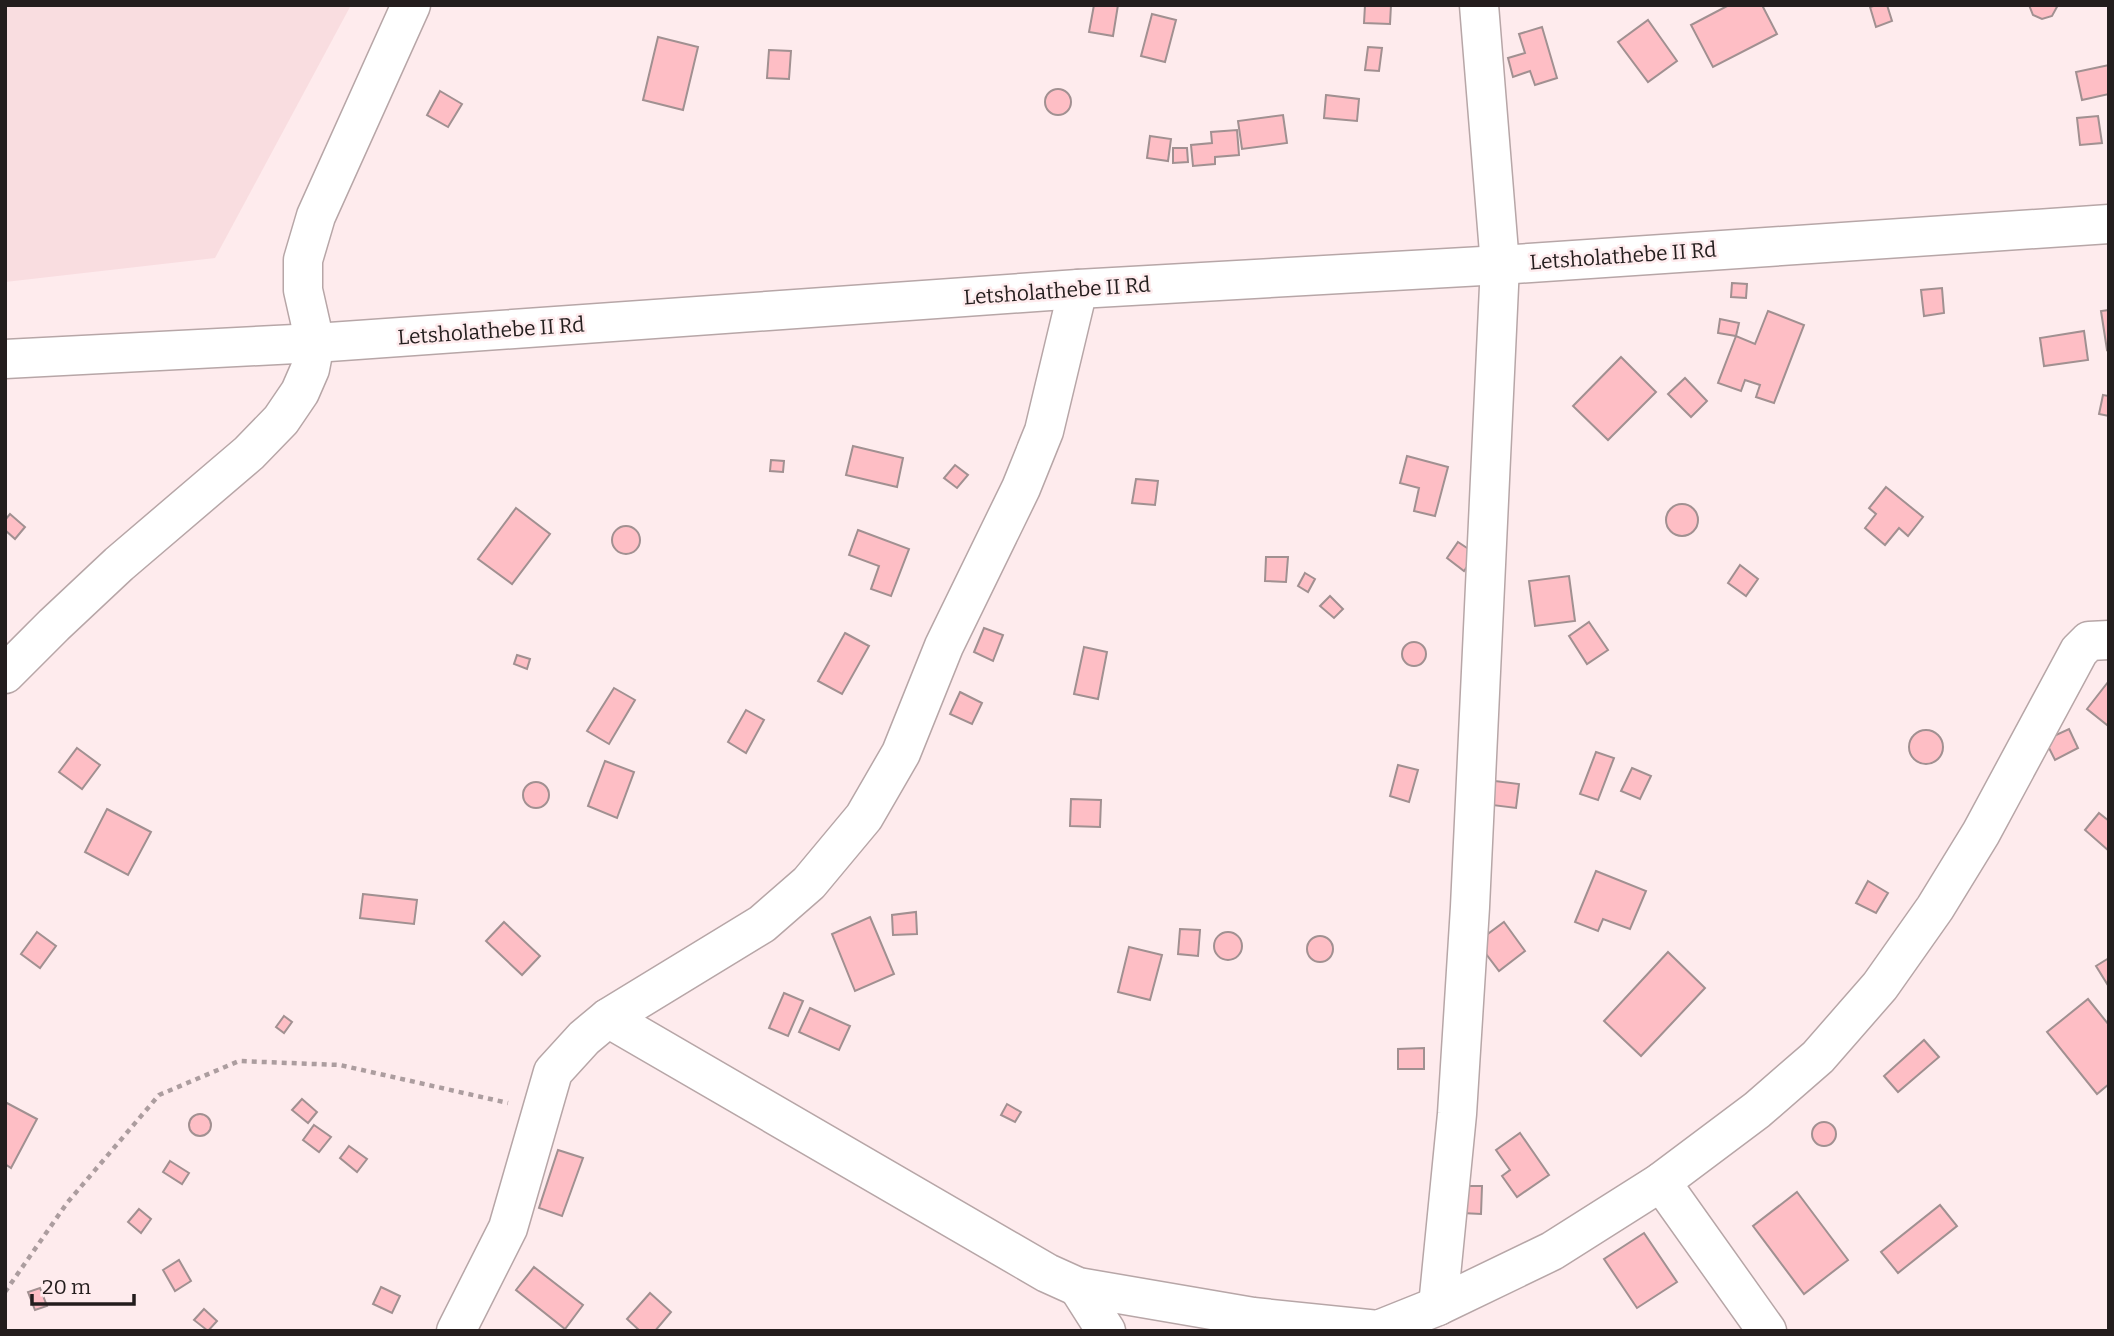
<svg xmlns="http://www.w3.org/2000/svg" width="2114" height="1336" viewBox="0 0 2114 1336" font-family="Bitter,serif">
<style>
.built{fill:#f9dde0}
.building{fill:#febec5;stroke:#a19091;stroke-width:2}
.lines{fill:none;stroke-linecap:round;stroke-linejoin:round}
.minor-casing{stroke:#b7a6a7;stroke-width:41}
.path{stroke:#ac9d9f;stroke-width:4.5;stroke-dasharray:5 5;stroke-linecap:butt}
.minor{stroke:#fff;stroke-width:38}
.labels{text-anchor:middle;dominant-baseline:central;stroke-width:5;stroke-linejoin:round;paint-order:stroke}
.street-label{font-size:21px;fill:#231d1d;stroke:#feebed}
</style>
<rect width="100%" height="100%" fill="#feebed"/>
<path class="built" d="M5,5H351L215,258L5,282Z"/>
<g class="building">
<path d="M1094,5H1118L1113,36L1089,32Z"/>
<path d="M1365,5H1391L1390,24L1364,23Z"/>
<path d="M1729,5H1762L1777,34L1713,67L1691,25Z"/>
<path d="M1877,5H1887L1892,21L1876,27L1870,7Z"/>
<path d="M2029,5H2058L2052,16L2042,19L2033,15Z"/>
<path d="M1152,14L1176,20L1165,62L1141,56Z"/>
<path d="M1648,20L1677,61L1648,82L1618,42Z"/>
<path d="M1542,27L1557,78L1535,85L1530,71L1513,77L1508,58L1525,53L1519,34Z"/>
<path d="M658,37L698,47L683,110L643,100Z"/>
<path d="M1368,47L1382,48L1379,71L1365,70Z"/>
<path d="M769,50L791,51L789,79L767,78Z"/>
<path d="M2109,65V94L2082,100L2076,72Z"/>
<circle cx="1058" cy="102" r="13"/>
<path d="M440,91L462,104L448,127L427,115Z"/>
<path d="M1326,95L1359,99L1357,121L1324,118Z"/>
<path d="M1283,115L1287,143L1242,149L1238,121Z"/>
<path d="M2098,116L2102,143L2080,145L2077,118Z"/>
<path d="M1237,130L1239,155L1215,157V164L1193,166L1191,145L1212,143L1211,132Z"/>
<path d="M1150,136L1171,139L1168,161L1147,158Z"/>
<path d="M1173,148H1187L1188,162L1173,163Z"/>
<path d="M1732,283L1747,284L1746,298L1731,297Z"/>
<path d="M1942,288L1944,313L1924,316L1921,290Z"/>
<path d="M2109,310V349L2107,350L2101,311Z"/>
<path d="M1768,311L1804,325L1774,403L1756,397L1760,385L1745,380L1741,391L1718,383L1736,336L1755,344Z"/>
<path d="M1720,319L1739,323L1736,336L1718,333Z"/>
<path d="M2084,331L2088,360L2044,366L2040,338Z"/>
<path d="M1621,357L1656,392L1608,440L1573,406Z"/>
<path d="M1685,378L1707,401L1691,417L1668,394Z"/>
<path d="M2103,395L2109,396V416L2099,414Z"/>
<path d="M853,446L903,458L897,487L846,475Z"/>
<path d="M1407,456L1448,467L1435,516L1414,511L1419,488L1400,483Z"/>
<path d="M771,460L784,461L783,472L770,471Z"/>
<path d="M955,465L968,475L957,488L944,478Z"/>
<path d="M1136,479L1158,481L1155,505L1132,503Z"/>
<path d="M1886,487L1923,517L1908,536L1899,528L1885,545L1865,528L1876,514L1869,508Z"/>
<circle cx="1682" cy="520" r="16"/>
<path d="M516,508L550,534L512,584L478,559Z"/>
<path d="M10,514L25,527L15,539L5,530V520Z"/>
<circle cx="626" cy="540" r="14"/>
<path d="M858,530L909,549L891,596L871,589L879,566L849,555Z"/>
<path d="M1458,542L1476,554L1464,571L1447,558Z"/>
<path d="M1266,557H1288L1286,582L1265,581Z"/>
<path d="M1740,565L1758,579L1746,596L1728,583Z"/>
<path d="M1305,573L1315,579L1308,592L1298,586Z"/>
<path d="M1569,576L1575,621L1535,626L1529,581Z"/>
<path d="M1330,596L1343,609L1334,618L1320,606Z"/>
<path d="M1589,622L1608,650L1587,664L1569,636Z"/>
<path d="M984,628L1003,635L993,661L974,652Z"/>
<path d="M845,633L869,646L842,694L818,681Z"/>
<circle cx="1414" cy="654" r="12"/>
<path d="M1084,647L1107,652L1098,699L1074,694Z"/>
<path d="M517,655L530,659L527,669L514,664Z"/>
<path d="M2108,682L2109,722L2107,725L2087,709Z"/>
<path d="M614,688L635,700L609,744L587,731Z"/>
<path d="M960,692L982,703L972,724L950,714Z"/>
<path d="M746,710L764,720L746,753L728,742Z"/>
<path d="M2069,729L2078,748L2055,760L2045,740Z"/>
<circle cx="1926" cy="747" r="17"/>
<path d="M77,748L100,765L82,789L59,772Z"/>
<path d="M1596,752L1614,758L1598,800L1580,794Z"/>
<path d="M605,761L634,772L617,818L588,806Z"/>
<path d="M1398,765L1418,770L1409,802L1390,796Z"/>
<path d="M1632,768L1651,776L1640,799L1621,791Z"/>
<path d="M1495,781L1519,784L1516,808L1492,805Z"/>
<circle cx="536" cy="795" r="13"/>
<path d="M1071,799L1101,800L1100,827L1070,826Z"/>
<path d="M107,809L151,832L128,875L85,852Z"/>
<path d="M2099,813L2109,821V851L2085,830Z"/>
<path d="M1596,871L1646,891L1630,929L1603,919L1598,931L1575,922Z"/>
<path d="M1868,881L1888,893L1876,913L1856,903Z"/>
<path d="M363,894L417,900L414,924L360,918Z"/>
<path d="M916,912L917,934L893,935L892,915Z"/>
<path d="M870,917L894,974L855,991L832,934Z"/>
<path d="M504,922L540,956L522,975L486,941Z"/>
<path d="M1504,922L1525,951L1499,971L1477,942Z"/>
<path d="M1180,929L1200,930L1198,956L1178,954Z"/>
<path d="M37,932L56,946L40,968L21,954Z"/>
<circle cx="1228" cy="946" r="14"/>
<circle cx="1320" cy="949" r="13"/>
<path d="M1129,947L1162,955L1150,1000L1118,992Z"/>
<path d="M1668,952L1705,988L1641,1056L1604,1021Z"/>
<path d="M2109,958V987L2096,966Z"/>
<path d="M784,993L803,1001L788,1036L769,1028Z"/>
<path d="M2088,999L2109,1025V1084L2097,1094L2047,1032Z"/>
<path d="M810,1008L850,1026L839,1050L799,1032Z"/>
<path d="M284,1016L292,1022L284,1033L276,1027Z"/>
<path d="M1924,1040L1939,1057L1898,1092L1884,1076Z"/>
<path d="M1424,1048V1069H1398V1049Z"/>
<path d="M302,1099L317,1112L308,1123L292,1110Z"/>
<path d="M5,1102L37,1119L11,1168L5,1164Z"/>
<path d="M1007,1104L1021,1112L1015,1122L1001,1115Z"/>
<circle cx="200" cy="1125" r="11"/>
<circle cx="1824" cy="1134" r="12"/>
<path d="M314,1125L331,1137L319,1152L303,1140Z"/>
<path d="M1520,1133L1549,1175L1517,1197L1502,1176L1510,1170L1496,1150Z"/>
<path d="M349,1146L367,1159L357,1172L340,1158Z"/>
<path d="M558,1150L583,1158L562,1216L539,1208Z"/>
<path d="M170,1161L189,1173L182,1184L163,1172Z"/>
<path d="M1463,1186H1482L1481,1214L1462,1213Z"/>
<path d="M1797,1192L1848,1260L1804,1294L1753,1226Z"/>
<path d="M1940,1205L1957,1226L1898,1273L1881,1252Z"/>
<path d="M139,1209L151,1219L141,1233L128,1222Z"/>
<path d="M1644,1233L1677,1282L1637,1308L1604,1259Z"/>
<path d="M179,1260L191,1281L175,1291L163,1270Z"/>
<path d="M534,1267L583,1305L565,1329L516,1290Z"/>
<path d="M381,1287L400,1296L392,1313L373,1304Z"/>
<path d="M40,1288L47,1306L35,1310L28,1292Z"/>
<path d="M650,1293L671,1312L655,1331H640L627,1319Z"/>
<path d="M204,1309L217,1321L208,1331L194,1320Z"/>
</g>
<g class="lines">
<defs>
<g id="minor">
<path d="M5,359L315,343L1078,289L1500,265L2109,224"/>
<path d="M5,674L54,625L119,564L249,453L281,420L300,392L310,369L315,343L303,290V260L316,216L411,5"/>
<path d="M608,1018L1047,1273L1078,1287L1253,1317L1378,1330L1438,1306L1552,1251L1661,1182L1757,1110L1818,1057L1880,986L1935,908L1981,833L2079,651L2089,641L2109,640"/>
<path d="M1661,1182L1767,1331"/>
<path d="M1078,1287L1106,1331"/>
<path d="M1438,1306L1457,1114L1470,907L1500,265L1479,5"/>
<path d="M456,1331L508,1228L553,1072L584,1038L608,1018L762,924L809,883L864,817L901,753L944,646L1021,488L1044,431L1078,289"/>
</g>
</defs>
<use href="#minor" class="minor-casing"/>
<path class="path" d="M5,1292L67,1203L159,1095L239,1061L340,1065L508,1103"/>
<use href="#minor" class="minor"/>
</g>
<g class="labels">
<g class="street-label">
<text transform="translate(1623 256) rotate(-4)">Letsholathebe II Rd</text>
<text transform="translate(1057 291) rotate(-4)">Letsholathebe II Rd</text>
<text transform="translate(491 331) rotate(-4)">Letsholathebe II Rd</text>
</g>
</g>
<rect width="2114" height="1336" fill="none" stroke="#231d1d" stroke-width="14"/>
<path d="M32 1294v10h102v-10" fill="none" stroke="#231d1d" stroke-width="3.5"/>
<text x="42" y="1294" font-size="21" fill="#231d1d" stroke="#feebed" stroke-width="5" paint-order="stroke">20 m</text>
</svg>
